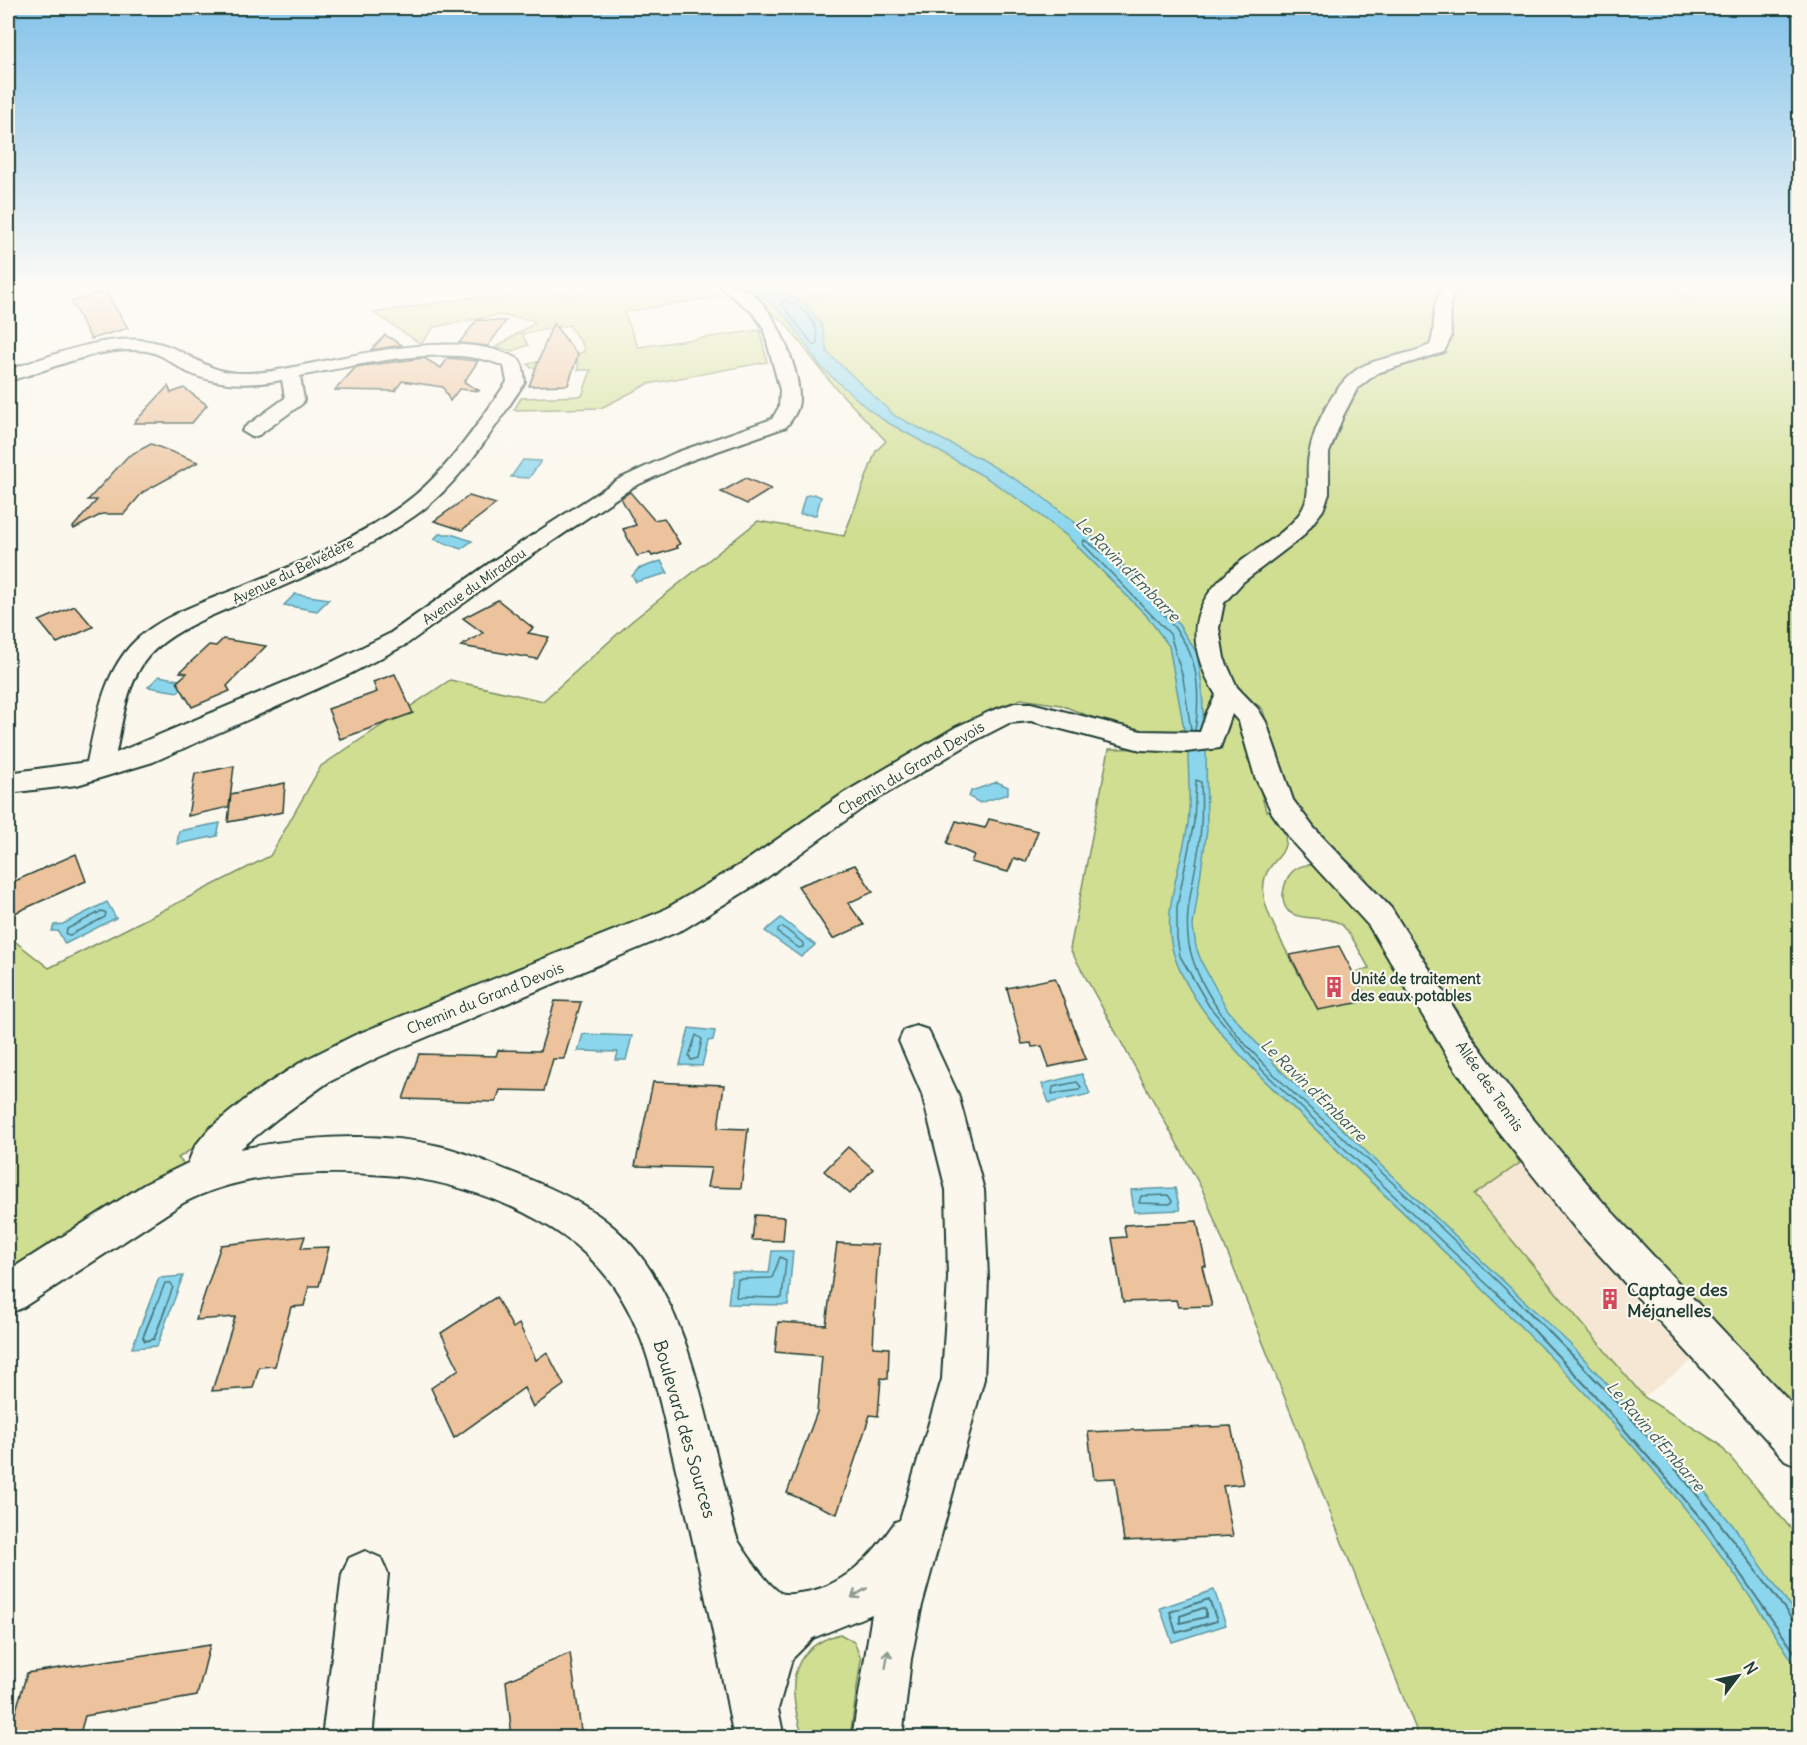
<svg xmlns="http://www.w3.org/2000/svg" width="1807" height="1745" viewBox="0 0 1807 1745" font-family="Delius,sans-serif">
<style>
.built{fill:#f6e7d4}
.green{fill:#d0de92;stroke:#788e63;stroke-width:1.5}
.water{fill:#8cd6ed;stroke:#6099a3;stroke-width:1.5}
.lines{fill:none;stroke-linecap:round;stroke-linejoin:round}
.shore-far1{stroke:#4b7a7e;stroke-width:1.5}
.shore{stroke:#4b7a7e;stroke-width:2}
.building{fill:#ecc39c;stroke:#1f3d34;stroke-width:1.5}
.street-casing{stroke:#1f3d34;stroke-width:4}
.street{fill:#fbf7ec;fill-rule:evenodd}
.oneway{stroke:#8d9a90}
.labels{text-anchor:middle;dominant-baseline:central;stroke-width:4.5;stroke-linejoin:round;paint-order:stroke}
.far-street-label{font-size:14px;fill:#1f3d34;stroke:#fbf7ec}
.street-label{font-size:15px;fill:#1f3d34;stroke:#fbf7ec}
.poi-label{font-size:15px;font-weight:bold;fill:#1f3d34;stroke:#fbf7ec;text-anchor:start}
.water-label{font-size:16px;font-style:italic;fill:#355c59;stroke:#fbf7ec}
.near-poi-label{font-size:18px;font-weight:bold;fill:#1f3d34;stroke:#fbf7ec;text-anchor:start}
.near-street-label{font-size:18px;fill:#1f3d34;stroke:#fbf7ec}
</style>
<rect width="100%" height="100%" fill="#fbf7ec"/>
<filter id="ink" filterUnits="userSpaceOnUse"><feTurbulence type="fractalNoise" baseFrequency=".0167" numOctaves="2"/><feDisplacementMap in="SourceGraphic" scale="12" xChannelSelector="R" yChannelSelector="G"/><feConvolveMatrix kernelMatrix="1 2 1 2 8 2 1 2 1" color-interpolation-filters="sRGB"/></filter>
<g filter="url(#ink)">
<path class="built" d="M1520,1163L1693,1360L1644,1397L1473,1195Z"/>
<g class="green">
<path d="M524,286L574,296L585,288L604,286H707L722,296L624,312L638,347L760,330L767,362L648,384L601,408L514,410L521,398L582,396L591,370H578V362L531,368L528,364L584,352V347L569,325L522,334L528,345L512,351L496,347L535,323L533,320L498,315L434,327L421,344L374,313L473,297L499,299Z"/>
<path d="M736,286H796L815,296L847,286H1456L1460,291L1471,286H1671L1694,303L1673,286H1799V1419L1543,1145L1407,931L1364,876L1305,822L1295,806L1262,708L1243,696L1191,736L1121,729L1061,705L1021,699L1001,707L974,719L838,799L722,882L212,1136L178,1158L184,1164L163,1180L8,1283V936L49,968L270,856L321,766L450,680L543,701L632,621L758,521L844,536L876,451L886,441L832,384L785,323Z"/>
<path d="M1229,709L1239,710L1253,758H1247L1255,771L1266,811L1276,810C1305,866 1258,850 1264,897C1266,919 1306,986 1318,1009L1368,1001L1353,973L1369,968C1361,955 1353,935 1342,925C1325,911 1281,929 1283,894C1284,886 1286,878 1292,872C1300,864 1311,864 1322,865L1355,899L1520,1163L1474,1195L1644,1397L1718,1443L1799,1538V1737H1419L1203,1191L1070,949L1109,749L1217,747L1229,727Z"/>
<path d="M840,1634L854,1642L861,1659L850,1737H803C788,1691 785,1649 840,1634Z"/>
</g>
<g class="water">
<path d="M749,286H770L807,305L822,326L827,352L895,416L979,458L1035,491L1102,544L1141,583L1175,619L1197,653L1202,685L1204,736L1185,734L1169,646L1146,615L1067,536L1031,508L985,477L885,421L867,408L821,367L786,316Z"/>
<path d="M523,460L541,461L529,478L511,477Z"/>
<path d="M814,494L821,497L816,515L800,514L805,496Z"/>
<path d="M439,534H451L472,541L461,549L434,539Z"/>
<path d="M661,561L668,573L636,582L632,576L638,569Z"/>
<path d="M295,594L329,599L317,611L284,605Z"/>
<path d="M159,676L189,682L178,692L148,687Z"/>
<path d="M1188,750H1206L1207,830L1193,926L1196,947L1202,963L1227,1009L1279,1069L1572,1346L1685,1468L1735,1528L1799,1619V1671C1767,1622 1735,1572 1699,1526C1570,1360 1410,1222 1260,1076C1228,1042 1191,1003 1175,958C1159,914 1182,866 1188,823C1191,799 1188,774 1188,750Z"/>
<path d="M997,782L1008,787V794L980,803L969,797L971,791Z"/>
<path d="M220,823L217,836L177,844L179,831Z"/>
<path d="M107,902L116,918L65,944L58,931H52L54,925L63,924Z"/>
<path d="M781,918L815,945L801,957L765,931Z"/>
<path d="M689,1028L715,1031L713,1040L708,1041L702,1066L680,1065Z"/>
<path d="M583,1034L632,1036L626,1060H616L618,1052L578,1051Z"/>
<path d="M1082,1074L1090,1094L1049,1103L1042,1084Z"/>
<path d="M1175,1188L1180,1210L1134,1212L1131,1190Z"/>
<path d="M772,1251H793L788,1305L728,1304L732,1272L769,1273Z"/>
<path d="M183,1276L157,1346L132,1348L159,1278Z"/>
<path d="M1214,1590L1226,1625L1172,1642L1160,1608Z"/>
</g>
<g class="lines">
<g class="shore-far1">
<path d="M786,300C805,309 820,322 817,345H813L782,304V301Z"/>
<path d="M1191,730L1183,678L1170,634L1083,544L1084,540C1113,556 1180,625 1191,656C1199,677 1199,708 1195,730"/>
<path d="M102,911L106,913L105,917L70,935L66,934L67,929Z"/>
<path d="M783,927L803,943V947L799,948L778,933V929Z"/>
<path d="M696,1035L702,1039L698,1058L691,1060L689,1056Z"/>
<path d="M1077,1082L1081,1087L1079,1090L1052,1094L1053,1087Z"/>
<path d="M1168,1195L1172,1201L1170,1204L1139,1203L1141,1196Z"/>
<path d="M780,1257L786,1260L782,1298L736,1297L738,1279L772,1278Z"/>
<path d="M155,1309L165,1283H171L173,1287L165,1309"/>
<path d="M1513,1309L1264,1072L1209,1006L1180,956L1177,938V907L1194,822L1196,780L1201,782C1202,803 1202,825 1199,846C1195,879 1183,911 1189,945C1205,1026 1308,1105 1367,1159C1420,1208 1474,1258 1526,1309"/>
</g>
<g class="shore">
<path d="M155,1307L143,1337L145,1341L154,1339L166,1307"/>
<path d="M1512,1307L1591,1391L1705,1523L1800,1660"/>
<path d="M1524,1307C1623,1403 1712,1507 1792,1619L1800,1621"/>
<path d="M1209,1599L1217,1621L1176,1633L1170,1612Z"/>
<path d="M1203,1608L1206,1610V1617L1180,1623V1616Z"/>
</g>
</g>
<g class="building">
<path d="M105,291L128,328L91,339L71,302Z"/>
<path d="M477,320L506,321L488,346L459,343Z"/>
<path d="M553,323L578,355L568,385L529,386Z"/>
<path d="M385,335L402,345L371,350Z"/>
<path d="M424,358L441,368L448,358L478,361L464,382L480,391L459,389L450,401L443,387L402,381L395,391L335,390L356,367Z"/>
<path d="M168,386L171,393L184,388L207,405L192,423H134Z"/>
<path d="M151,444L198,462L143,492L124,514H102L74,529L73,527L97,500H88L128,456Z"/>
<path d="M746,478L771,489L747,504L721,492Z"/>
<path d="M630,492L654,520L664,518L680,544L676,546L678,548L652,556L650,553L637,556L623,529L636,525L621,498Z"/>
<path d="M469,496L496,504L462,530L434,521Z"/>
<path d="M498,600L533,628L528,633L549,637L537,659L461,646L483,633L463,618Z"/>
<path d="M75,606L93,627L57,643L39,621Z"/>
<path d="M223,639L266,646L227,686L230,691L192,707L177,682L187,673L180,672L209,645L216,646Z"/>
<path d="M395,674L413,713L340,739L328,709L377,692L373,682Z"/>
<path d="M234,766L229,807L188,816L195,774Z"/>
<path d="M285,783L283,812L228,822L231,794Z"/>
<path d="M989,819L1038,831L1026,862L1014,858L1008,872L971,862L974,855L947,843L956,821L985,828Z"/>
<path d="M76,854L86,881L8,916V884Z"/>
<path d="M855,865L873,892L848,903L864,925L833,939L798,886Z"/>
<path d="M1339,946L1368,1001L1318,1010L1290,955Z"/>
<path d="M1055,978L1086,1059L1049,1067L1042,1046L1032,1047L1031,1043L1022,1044L1007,988Z"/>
<path d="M555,1001L581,1002L564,1059H553L544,1091L500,1090L496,1102L403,1099L419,1054L496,1056L498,1050L540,1051Z"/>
<path d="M653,1082L724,1085L718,1128L748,1129L741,1188L707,1187L711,1168L635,1166Z"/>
<path d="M848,1147L873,1169L850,1194L824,1171Z"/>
<path d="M755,1215L785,1217L783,1241L752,1240Z"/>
<path d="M1197,1221L1206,1266H1202L1212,1306L1178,1307L1176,1300L1123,1302L1112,1238L1126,1237L1124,1225Z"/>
<path d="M305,1236L301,1248L329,1247L319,1286H309L304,1306L291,1307L275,1366L259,1367L253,1388L212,1391L235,1317L196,1320L221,1245Z"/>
<path d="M837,1243L878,1245L873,1347L889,1348L888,1379L881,1378L878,1416L870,1415L837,1514L787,1493L817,1412L822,1356L775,1352L778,1322L826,1325Z"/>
<path d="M496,1297L513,1328L519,1324L536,1360L547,1352L564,1385L533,1407L524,1388L454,1438L431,1388L459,1369L441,1333Z"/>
<path d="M1231,1426L1243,1484L1223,1486L1233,1536L1124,1541L1115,1478L1094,1479L1088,1432Z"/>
<path d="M210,1645L197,1696L85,1716L79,1737H8L27,1673Z"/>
<path d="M570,1653L582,1737H512L506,1681Z"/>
</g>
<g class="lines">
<defs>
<g id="street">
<path d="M719,286C725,286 732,285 738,286C771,294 800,368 799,399C799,410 793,418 786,427L689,461L633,487L507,572L407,644L348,675L153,762L77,785L8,793V773L87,762C96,721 103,672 135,641C164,613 211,600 248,584C300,563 355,539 401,506C446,474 476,426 507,382L504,366C449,342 358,365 300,376L304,400L302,404L259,435L252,437L242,431L245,427L285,398L282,380C250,386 217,386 187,372C174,365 162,353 146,351C98,345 53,370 8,381V370C54,355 113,329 162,344C196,355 207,374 247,373C270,373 292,367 314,363C368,352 456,333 507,354C511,356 517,357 519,360C524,365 524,376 525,382C493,429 463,481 416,515C375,544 328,566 283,586C242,605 170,625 144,662C126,688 122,723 116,753L330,663L389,634L491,562L619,479L675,453L772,419L779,407L780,390L763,327L753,313Z"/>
<path d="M1444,286H1460L1450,302L1451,337L1444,352L1377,373L1357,389L1343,416L1329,453V494L1323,510L1302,537L1243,582L1224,603L1219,628L1224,658L1237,687L1258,709L1266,722L1293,800L1314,828L1391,908L1474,1040L1523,1107L1602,1201L1800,1413V1467L1785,1460L1575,1228L1497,1130L1450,1061L1369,926L1294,844L1272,813L1255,777L1239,722L1232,714L1220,748L1186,752L1141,750L1031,721L1009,723L974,741L864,807L765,879L684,929L379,1057L327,1083L278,1118L240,1149C303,1137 376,1131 439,1146C462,1151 484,1161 506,1170C553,1188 601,1208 634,1248C686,1310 702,1401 722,1477C726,1491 733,1532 739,1542C746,1553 769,1587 781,1593C786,1595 794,1594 799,1593C842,1589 872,1556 895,1522L900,1520L942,1379L948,1278L946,1190L922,1094L899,1041L904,1030L916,1026L928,1030L958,1094L984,1190L988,1278L984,1379L921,1609L911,1659L902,1738H852L872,1614L813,1638L792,1659L778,1709L784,1738H734C716,1643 696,1550 673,1457C658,1395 647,1328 607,1277C559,1215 461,1180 386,1175C321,1170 241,1172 183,1203L22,1308L8,1314V1271L145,1184L188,1163L195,1146L209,1129L252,1094L303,1061L355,1035L662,911L743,863L844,793L956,727L991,711L1015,703H1031L1141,731L1200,732L1207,712L1216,695C1178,632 1194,594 1251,554C1268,542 1288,530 1300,513C1313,495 1305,475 1309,455C1314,425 1336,378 1365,365C1386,356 1410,355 1430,345C1439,321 1427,312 1444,286Z"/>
<path d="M365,1551L381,1558L388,1574L372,1738H322L342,1574L349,1558Z"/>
</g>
</defs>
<use href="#street" class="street-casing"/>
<use href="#street" class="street"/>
</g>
<defs><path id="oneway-shaft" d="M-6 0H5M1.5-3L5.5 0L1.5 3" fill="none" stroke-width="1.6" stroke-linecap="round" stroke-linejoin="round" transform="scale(1.5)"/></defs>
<g class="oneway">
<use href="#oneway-shaft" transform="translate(859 1593) rotate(149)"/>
<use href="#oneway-shaft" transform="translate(887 1659) rotate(-81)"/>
</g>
</g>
<linearGradient id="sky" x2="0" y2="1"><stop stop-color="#83c2ea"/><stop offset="0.54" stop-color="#fdfbf6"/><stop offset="1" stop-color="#fdfbf6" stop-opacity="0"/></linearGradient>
<rect width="1807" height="530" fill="url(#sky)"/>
<defs>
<symbol id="building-bare" viewBox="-9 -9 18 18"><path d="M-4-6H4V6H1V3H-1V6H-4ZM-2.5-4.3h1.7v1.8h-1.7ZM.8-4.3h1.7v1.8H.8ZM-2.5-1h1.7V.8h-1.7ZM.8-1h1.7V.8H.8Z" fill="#d1495b" stroke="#fbf7ec" stroke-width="2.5" paint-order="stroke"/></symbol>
</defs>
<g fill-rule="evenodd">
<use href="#building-bare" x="1319" y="972" width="30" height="30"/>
<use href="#building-bare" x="1595" y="1284" width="30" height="30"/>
</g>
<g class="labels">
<g class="far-street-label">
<text transform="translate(293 571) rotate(-26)">Avenue du Belvédère</text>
<text transform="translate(474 586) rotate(-35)">Avenue du Miradou</text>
</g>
<g class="street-label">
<text transform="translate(911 768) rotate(-31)">Chemin du Grand Devois</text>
<text transform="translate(485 998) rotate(-22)">Chemin du Grand Devois</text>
<text transform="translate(1490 1086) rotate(55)">Allée des Tennis</text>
</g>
<g class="poi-label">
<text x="1351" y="978">Unité de traitement<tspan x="1351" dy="17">des eaux potables</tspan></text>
</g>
<g class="water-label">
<text transform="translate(1128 569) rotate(45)">Le Ravin d'Embarre</text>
<text transform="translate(1314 1090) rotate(44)">Le Ravin d'Embarre</text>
<text transform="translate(1656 1436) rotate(49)">Le Ravin d'Embarre</text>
</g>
<g class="near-poi-label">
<text x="1627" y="1289">Captage des<tspan x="1627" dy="21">Méjanelles</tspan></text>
</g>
<g class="near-street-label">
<text transform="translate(685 1429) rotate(74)">Boulevard des Sources</text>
</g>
</g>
<rect width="1807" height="1745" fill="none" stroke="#fbf7ec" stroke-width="30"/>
<rect x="15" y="15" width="1777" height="1715" fill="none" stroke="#1f3d34" stroke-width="2" filter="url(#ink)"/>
<g transform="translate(1738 1676) rotate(58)" stroke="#fbf7ec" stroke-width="4.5" paint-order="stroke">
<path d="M0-4.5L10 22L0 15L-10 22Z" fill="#1f3d34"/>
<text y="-9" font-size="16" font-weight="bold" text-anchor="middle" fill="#1f3d34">N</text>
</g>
</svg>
